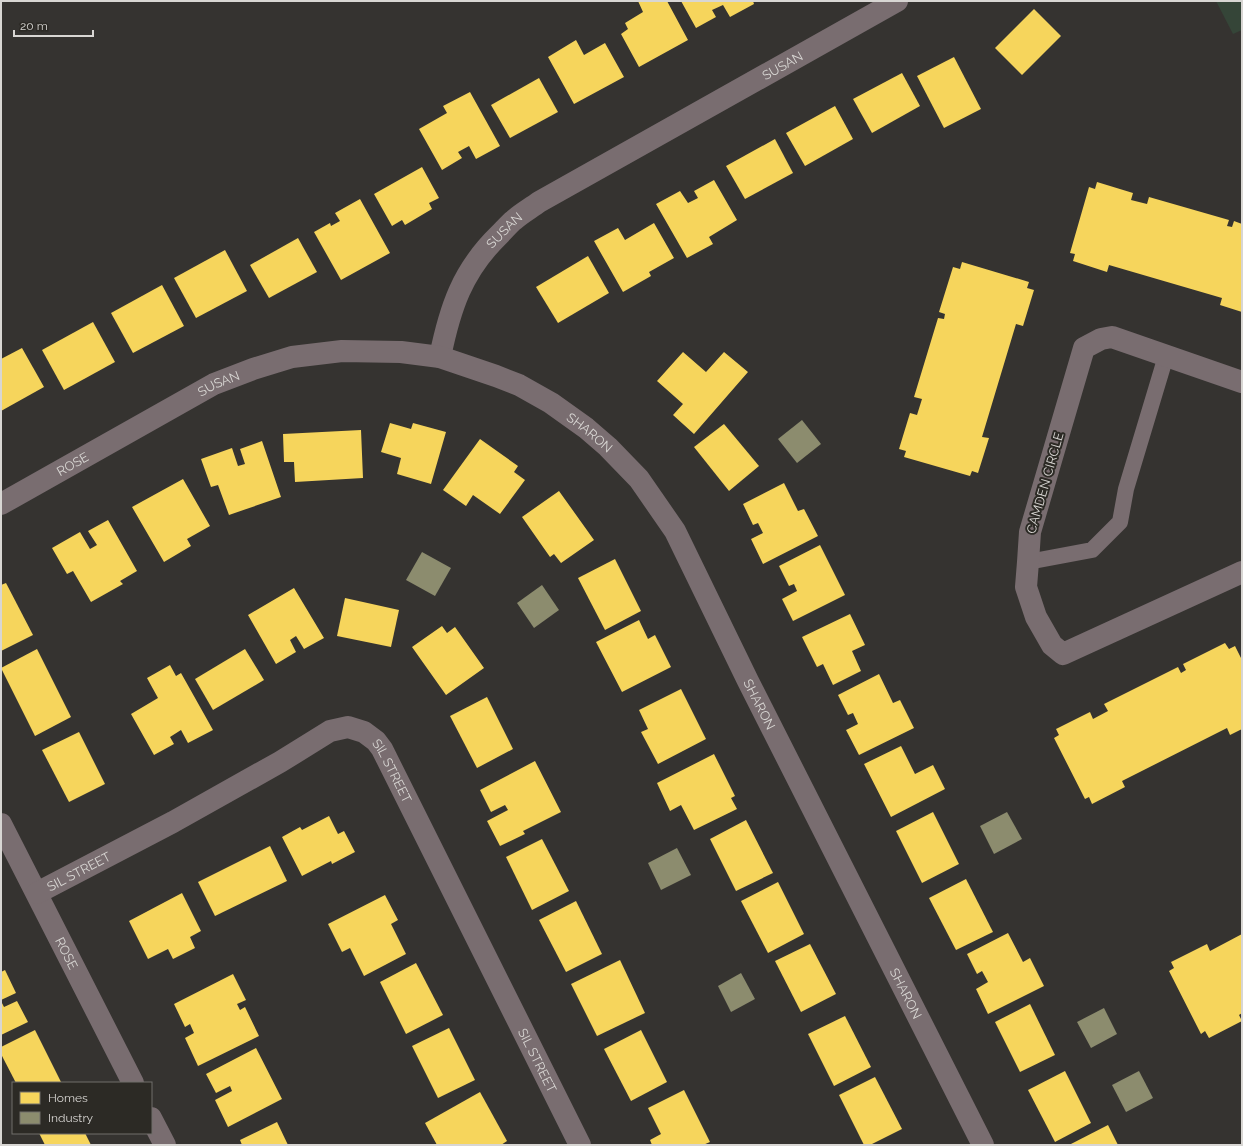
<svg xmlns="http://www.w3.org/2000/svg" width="1243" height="1146" viewBox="0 0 1243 1146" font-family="Raleway,sans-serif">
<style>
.green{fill:#354538}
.homes{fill:#f6d55c}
.industry{fill:#8c8c6e}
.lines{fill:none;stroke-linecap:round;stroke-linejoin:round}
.service{stroke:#796d70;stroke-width:16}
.minor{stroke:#796d70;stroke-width:22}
.labels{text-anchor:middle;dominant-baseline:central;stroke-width:4;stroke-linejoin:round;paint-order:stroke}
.street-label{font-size:13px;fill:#d8d6d3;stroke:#2c2a25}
</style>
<rect width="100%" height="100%" fill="#353330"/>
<path class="green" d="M1216,1H1242V30L1233,34Z"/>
<g class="homes">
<path d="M638,1H667L688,40L639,67L621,34L628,29L625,23L643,12Z"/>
<path d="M681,1H753L754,4L730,17L723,5L712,10L716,17L696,28Z"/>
<path d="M1034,9L1061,36L1022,75L995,48Z"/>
<path d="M576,40L584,55L605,43L624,77L574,104L548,57Z"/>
<path d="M954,57L981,109L944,128L917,76Z"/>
<path d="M902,73L920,106L872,133L853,99Z"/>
<path d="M539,78L558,112L510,138L491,105Z"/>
<path d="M470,92L500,146L476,159L469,146L458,152L462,158L442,170L419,129L447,113L443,106Z"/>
<path d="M835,106L853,139L805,166L786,133Z"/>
<path d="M775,139L793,173L745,199L726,166Z"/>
<path d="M422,167L439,198L429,203L432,209L405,225L402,220L392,226L374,194Z"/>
<path d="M714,180L737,220L709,237L713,244L687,258L656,204L680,191L688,203L698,198L694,191Z"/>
<path d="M1097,182L1133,193L1131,200L1147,204L1149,197L1229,220L1227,226L1232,227L1234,221L1242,224V312L1220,305L1222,298L1109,265L1107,272L1073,261L1075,254L1070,253L1089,187L1095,189Z"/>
<path d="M360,199L390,253L341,280L314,232L330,223L331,226L340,221L335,213Z"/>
<path d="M654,223L674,258L649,272L651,276L623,292L594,241L618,228L625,240Z"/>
<path d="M298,238L317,272L269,298L250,265Z"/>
<path d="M225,250L247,291L196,318L174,278Z"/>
<path d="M588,256L609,293L558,323L536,287Z"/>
<path d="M962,262L1029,282L1027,288L1034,290L1023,326L1016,324L982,437L989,438L978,473L972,471L970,476L904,457L906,451L899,449L910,413L917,415L922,399L914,397L938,318L944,319L945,314L939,312L953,267L960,269Z"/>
<path d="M162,285L184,326L133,353L111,313Z"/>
<path d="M93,322L115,362L64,390L42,350Z"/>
<path d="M22,348L44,387L1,411V359Z"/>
<path d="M683,352L706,372L724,352L748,372L694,434L673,415L683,404L657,381Z"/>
<path d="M390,423L411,429L413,423L446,432L431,484L397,474L401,458L381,452Z"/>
<path d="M724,424L759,466L729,491L694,447Z"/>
<path d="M361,430L363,478L295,482L294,462H284L283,434Z"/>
<path d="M480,439L518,466L514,472L525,480L500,514L473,495L466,506L443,490Z"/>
<path d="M262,441L281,497L229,515L218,485L211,487L201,459L232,448L238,466L245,464L240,449Z"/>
<path d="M183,479L210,526L187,539L191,546L164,562L132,507Z"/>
<path d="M784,483L798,511L804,509L818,536L763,564L751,539L763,533L758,523L753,525L743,504Z"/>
<path d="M559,491L594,540L561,563L554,554L550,557L522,517Z"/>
<path d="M108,520L137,571L120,581L123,584L91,602L73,571L67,574L52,548L80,532L90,549L97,545L88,531Z"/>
<path d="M820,545L845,595L793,621L782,599L797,591L794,584L789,586L779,566Z"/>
<path d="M615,559L641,611L605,630L578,578Z"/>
<path d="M6,583L33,635L1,651V585Z"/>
<path d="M294,588L324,638L304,649L296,636L290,640L296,652L276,664L248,615Z"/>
<path d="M345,598L399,610L391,647L337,636Z"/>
<path d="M850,614L865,645L852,651L861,671L833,685L823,664L817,667L802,637Z"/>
<path d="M639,620L648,639L655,635L671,667L622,692L596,642Z"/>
<path d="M442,626L447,633L455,627L484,668L446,695L412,647Z"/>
<path d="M1225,643L1229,649L1235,646L1242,660V729L1230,735L1227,728L1122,781L1125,787L1092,804L1089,797L1085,799L1054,738L1059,735L1056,729L1090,712L1093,719L1108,711L1104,704L1178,667L1181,673L1186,670L1183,664Z"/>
<path d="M37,649L71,717L35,736L1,668Z"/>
<path d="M245,649L264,680L213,710L195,679Z"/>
<path d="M170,665L176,676L181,673L213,730L188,743L181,730L170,737L174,744L154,755L131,714L158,698L147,678Z"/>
<path d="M879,674L893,703L900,700L914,728L859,755L846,730L858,724L853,713L848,715L838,695Z"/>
<path d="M681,689L706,739L658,764L641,732L648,729L639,710Z"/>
<path d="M487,697L513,749L477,768L450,716Z"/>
<path d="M79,732L105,784L69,802L42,750Z"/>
<path d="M901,746L915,774L933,765L945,789L891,817L864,764Z"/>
<path d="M714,754L735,796L731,798L737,809L694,830L681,805L670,811L657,783Z"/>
<path d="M535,761L561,812L523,831L525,834L500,846L487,821L508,810L505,805L491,812L480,790Z"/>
<path d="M933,812L959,864L922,883L896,831Z"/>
<path d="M329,816L338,834L344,831L355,852L332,864L331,861L302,876L282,837L300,827L302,830Z"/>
<path d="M746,820L773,873L736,891L710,839Z"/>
<path d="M542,839L569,891L532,910L506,857Z"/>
<path d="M270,846L287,881L215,916L198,882Z"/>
<path d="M966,879L993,932L956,950L929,898Z"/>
<path d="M778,882L804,934L768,953L741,901Z"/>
<path d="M182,893L201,931L190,937L195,948L173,959L168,949L148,959L129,921Z"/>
<path d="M385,895L398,920L391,924L406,954L364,976L350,948L342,952L328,924Z"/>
<path d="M576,901L602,954L566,972L539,920Z"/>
<path d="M1008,933L1023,962L1030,958L1044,986L988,1014L976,989L988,982L982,971L977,974L967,954Z"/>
<path d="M1242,934V1013L1239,1015L1242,1021L1209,1038L1205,1031L1201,1034L1169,971L1174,968L1171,962L1207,944L1210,951Z"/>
<path d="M810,944L836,994L801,1012L775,961Z"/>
<path d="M620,960L645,1013L597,1036L571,984Z"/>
<path d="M416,963L443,1015L406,1034L380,982Z"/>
<path d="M5,970L16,993L1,1000V972Z"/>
<path d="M233,974L246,1000L237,1004L240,1010L245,1007L259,1036L198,1066L185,1038L194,1033L190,1024L185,1027L174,1004Z"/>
<path d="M1,1001L4,1007L17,1001L28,1022L1,1035Z"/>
<path d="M1030,1004L1055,1055L1020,1072L995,1022Z"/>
<path d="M845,1016L871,1067L834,1086L808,1034Z"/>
<path d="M449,1028L475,1080L438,1098L412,1046Z"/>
<path d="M35,1030L61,1082L59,1083H16L1,1054V1047Z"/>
<path d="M641,1030L667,1082L631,1101L604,1049Z"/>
<path d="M256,1048L282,1099L228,1127L215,1100L232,1091L230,1086L216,1093L206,1074Z"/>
<path d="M1065,1071L1091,1123L1055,1142L1028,1090Z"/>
<path d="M875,1077L902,1129L870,1145H864L839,1095Z"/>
<path d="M684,1090L710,1142L703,1145H652L650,1140L661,1134L648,1108Z"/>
<path d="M480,1092L507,1141L501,1145H437L425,1123Z"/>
<path d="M277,1122L288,1145H242L240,1140Z"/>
<path d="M1108,1125L1118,1145H1069Z"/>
<path d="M39,1133H85L91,1145H45Z"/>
</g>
<g class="industry">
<path d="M802,420L821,444L797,463L778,439Z"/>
<path d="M422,552L451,568L435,596L406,580Z"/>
<path d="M542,585L559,610L534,628L517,603Z"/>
<path d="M1007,812L1022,839L994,854L980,826Z"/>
<path d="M677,848L691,875L661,890L648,863Z"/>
<path d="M741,973L755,999L731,1012L718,986Z"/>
<path d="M1104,1008L1117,1034L1091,1048L1077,1022Z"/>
<path d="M1139,1071L1153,1098L1126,1112L1112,1085Z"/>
</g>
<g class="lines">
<path class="service" d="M1028,562L1092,550L1120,522L1126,489L1166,356"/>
<g class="minor">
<path id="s1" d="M440,357C450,308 462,271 499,235C504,230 509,224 514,220C522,213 531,208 539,202L897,1"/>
<path d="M1242,382L1112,337L1101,339L1084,348L1030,532L1028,562L1026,587L1036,617L1052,645L1063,654L1242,572"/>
<path id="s2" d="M1,504L214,384L253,369L292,357L342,351L401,352L440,357L496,376L519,385L551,403L586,428L608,447L639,479L675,531L748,681L983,1145"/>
<path id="s3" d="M1,824L133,1083"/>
<path id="s4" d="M37,893L173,822L280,762L330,731L348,727L364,732L376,741L382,749L580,1145"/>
<path d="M151,1118L165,1145"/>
</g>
</g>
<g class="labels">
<g class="street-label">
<text stroke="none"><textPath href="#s1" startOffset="469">SUSAN</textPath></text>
<text stroke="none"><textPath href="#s1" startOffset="145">SUSAN</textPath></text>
<text stroke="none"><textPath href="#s2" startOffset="249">SUSAN</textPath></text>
<text stroke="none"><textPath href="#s2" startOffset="645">SHARON</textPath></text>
<text stroke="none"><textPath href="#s2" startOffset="82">ROSE</textPath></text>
<text transform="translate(1045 483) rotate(-74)">CAMDEN CIRCLE</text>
<text stroke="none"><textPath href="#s2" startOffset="969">SHARON</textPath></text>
<text stroke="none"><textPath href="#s4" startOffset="419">SIL STREET</textPath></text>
<text stroke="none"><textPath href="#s4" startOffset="47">SIL STREET</textPath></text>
<text stroke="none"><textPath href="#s3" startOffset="145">ROSE</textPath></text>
<text stroke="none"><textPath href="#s2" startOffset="1293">SHARON</textPath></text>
<text stroke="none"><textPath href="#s4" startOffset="743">SIL STREET</textPath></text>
</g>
</g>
<rect width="1243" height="1146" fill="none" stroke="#d8d6d3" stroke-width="4"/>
<rect x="12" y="1082" width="140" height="52" fill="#2c2a25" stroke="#716f6b"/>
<rect x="20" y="1092" width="20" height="12" fill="#f6d55c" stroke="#716f6b"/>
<text x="48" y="1102" font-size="12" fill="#d8d6d3">Homes</text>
<rect x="20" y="1112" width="20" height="12" fill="#8c8c6e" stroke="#716f6b"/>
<text x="48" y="1122" font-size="12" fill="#d8d6d3">Industry</text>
<path d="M14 30v6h79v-6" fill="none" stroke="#d8d6d3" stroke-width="2"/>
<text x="20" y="30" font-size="12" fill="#d8d6d3" stroke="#2c2a25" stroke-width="3" paint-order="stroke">20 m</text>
</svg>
